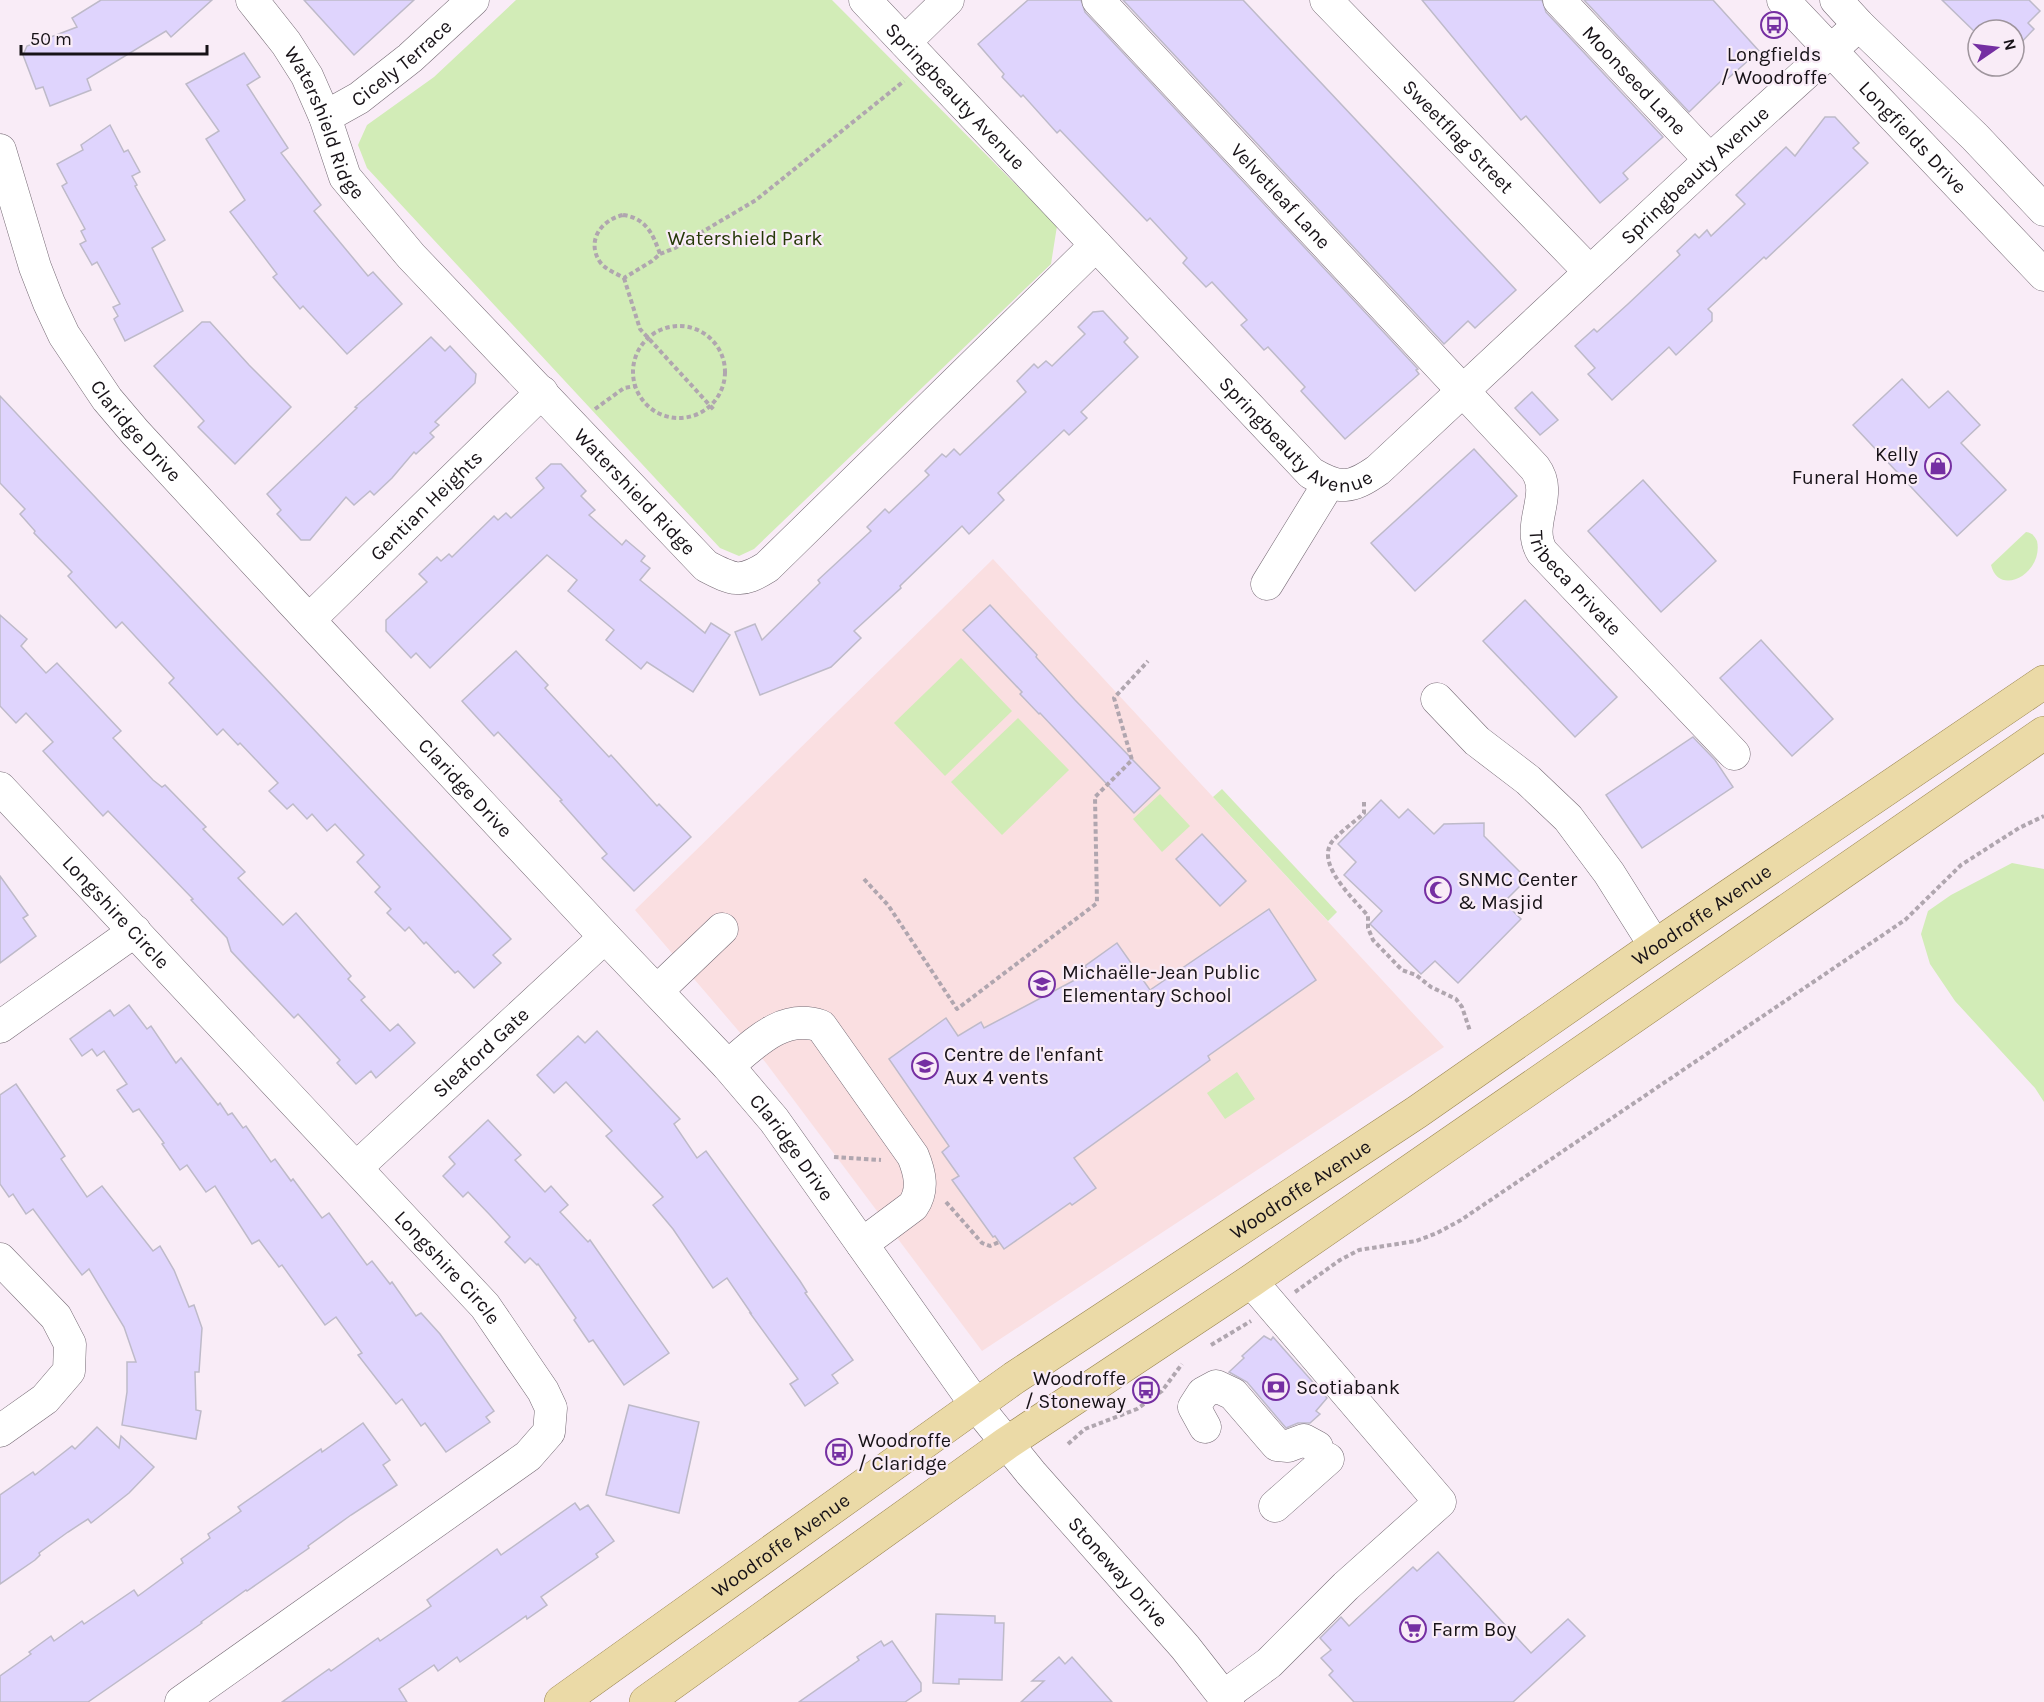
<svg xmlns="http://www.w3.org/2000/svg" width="2044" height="1702" viewBox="0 0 2044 1702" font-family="Karla,sans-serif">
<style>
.education{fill:#fadfe1}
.green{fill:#d2ecb7}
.building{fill:#dfd4fd;stroke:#bebac9;stroke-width:1.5}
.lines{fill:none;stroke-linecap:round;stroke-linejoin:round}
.minor-casing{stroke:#766b75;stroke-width:33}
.major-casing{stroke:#98844f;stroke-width:34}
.path{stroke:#b0a6af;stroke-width:4;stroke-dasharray:4.5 3;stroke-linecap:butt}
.minor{stroke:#fff;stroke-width:32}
.major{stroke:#ebdaa7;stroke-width:33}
.labels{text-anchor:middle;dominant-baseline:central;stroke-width:4.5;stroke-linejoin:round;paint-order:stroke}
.poi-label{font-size:20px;fill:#171217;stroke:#f9ecf7;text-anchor:start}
.street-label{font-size:20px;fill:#171217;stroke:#f9ecf7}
.park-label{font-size:20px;fill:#253807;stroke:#f9ecf7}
</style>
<rect width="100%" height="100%" fill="#f9ecf7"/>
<path class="education" d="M993,559L1444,1047L982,1351L766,1063L635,910Z"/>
<g class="green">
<path d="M516,0H832L1057,226L1051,264L754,549L739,556L720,548L367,168L358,145L367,125L434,77Z"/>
<path d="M2026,532C2032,533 2034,535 2037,541C2044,573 1999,598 1991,565Z"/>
<path d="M961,658L1012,711L945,776L894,723Z"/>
<path d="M1018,718L1069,770L1002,835L951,782Z"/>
<path d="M1222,789L1337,912L1328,921L1213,797Z"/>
<path d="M1160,794L1190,826L1162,852L1133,819Z"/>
<path d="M2012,863L2044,869V1102L2035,1088L1955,1001L1930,964L1921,934L1928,911L1951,895Z"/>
<path d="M1237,1072L1255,1099L1225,1119L1207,1093Z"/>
</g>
<g class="building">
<path d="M101,0H212L171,37L166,31L87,79L91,90L50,106L43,87L36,89L23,55L27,46L77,27L72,18Z"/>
<path d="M304,0H414L354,55Z"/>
<path d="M1028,0H1081L1085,12L1418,369L1416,370L1419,374L1345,439L1301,391L1305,387L1268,347L1264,350L1241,325L1247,320L1212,282L1206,287L1183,263L1187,258L1150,218L1147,221L1060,130L1057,133L1023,95L1021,97L1002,77L1004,74L978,44Z"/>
<path d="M1123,0H1243L1516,290L1475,328L1468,321L1444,344Z"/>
<path d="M1422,0H1542L1546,12L1663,137L1623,173L1628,179L1600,203L1526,116L1521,120Z"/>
<path d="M1584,0H1713L1759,51L1724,82L1722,80L1689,112Z"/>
<path d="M1942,0H2029L2040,11L2028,23L2034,29L2014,50V30H1978V35Z"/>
<path d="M244,53L260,77L247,85L288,148L281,153L321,205L314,211L368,276L373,272L402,304L347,354L303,306L300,309L273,277L277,274L230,212L245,200L206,139L219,131L186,84Z"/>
<path d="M1825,117H1835L1859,143L1853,148L1868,163L1766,259L1764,257L1708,309L1712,313V321L1676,355L1669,347L1612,400L1588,374L1595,368L1575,346L1594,329L1597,332L1628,304L1680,255L1677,251L1695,234L1699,238L1707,230L1711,236L1745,204L1736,195L1786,147L1795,156Z"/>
<path d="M110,125L124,152L128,150L140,172L132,176L137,185L135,186L165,240L152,248L183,311L125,341L114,319L118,316L113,307L120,304L97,262L92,265L80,244L86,241L81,231L85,229L62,186L67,183L57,164L83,150L81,145Z"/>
<path d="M1103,311L1128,338L1124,342L1138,357L1081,412L1087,418L1069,435L1064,430L998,493L1004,500L969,534L962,526L900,586L901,588L854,631L861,638L831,667L760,695L735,632L755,624L762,640L820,583L818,580L871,531L867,527L885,509L889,513L929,475L925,471L942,454L946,457L954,449L960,455L1026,392L1017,381L1034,364L1038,368L1046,361L1052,366L1085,334L1078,327L1093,312Z"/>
<path d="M202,322H210L249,365L291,407L235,464L198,427L204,421L154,366Z"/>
<path d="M431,337L445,351L450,346L476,374L475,383L435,422L439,425L430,433L434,437L416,454L414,452L392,478L374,495L370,491L354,505L346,497L310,540H301L277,514L281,510L267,494L357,408L355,407L373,391Z"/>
<path d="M1902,379L1929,408L1948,391L1980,425L1961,443L2006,490L1957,536L1853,425Z"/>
<path d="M1532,392L1558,420L1540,435L1515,408Z"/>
<path d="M0,396L511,939L493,955L501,963L474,988L458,971L455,973L426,942L424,944L409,927L405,931L387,913L391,909L375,892L380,887L357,862L364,855L335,824L327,831L312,814L307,819L293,804L287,809L269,791L278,783L240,743L238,745L223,729L217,735L169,683L174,678L122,622L116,628L68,576L72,572L34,533L35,531L20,514L25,509L0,483Z"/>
<path d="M1474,449L1517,496L1415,591L1371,543Z"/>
<path d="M551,464H561L586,491L581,496L595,510L589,515L622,545L626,540L645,556L641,561L650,568L640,580L705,633L711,623L730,635L693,692L647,662L641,669L606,640L614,630L568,591L577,580L547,555L430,668L416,653L411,658L386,631V620L427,582L419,574L437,557L441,561L449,554L452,557L494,516L498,520L506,513L511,518L544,488L536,478Z"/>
<path d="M1643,480L1716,561L1661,612L1588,531Z"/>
<path d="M1525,600L1617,697L1575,737L1483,641Z"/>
<path d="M990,605L1037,655L1036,657L1075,700L1160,788L1134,813L1040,713L1039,714L1020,694L1022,692L963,630Z"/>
<path d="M0,615L27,639L21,646L46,673L57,663L121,731L113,738L153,780L162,787L165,785L206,827L203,829L245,872L238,878L283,925L296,913L351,976L348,979L365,997L361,1000L390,1031L398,1024L415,1043L376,1078L371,1071L356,1084L337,1063L340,1060L298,1014L294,1018L231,951L227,938L191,900L193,899L108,811L103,816L43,751L53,742L26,713L16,723L0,706Z"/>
<path d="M1761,640L1833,719L1792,756L1720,678Z"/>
<path d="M516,651L548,685L545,688L609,757L611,755L657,806L659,804L691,837L634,891L602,858L607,854L560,801L562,800L498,732L494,736L462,701Z"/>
<path d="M1693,737L1715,760L1733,787L1642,848L1606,795Z"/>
<path d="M1381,800L1399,818L1408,809L1434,834L1444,824L1484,823V836L1527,879L1504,902L1521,919L1458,983L1435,961L1421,974L1370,924L1382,911L1344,875L1356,862L1338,844Z"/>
<path d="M1202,834L1246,881L1220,906L1176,859Z"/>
<path d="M0,876L28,915L23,918L36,936L0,963Z"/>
<path d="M1269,909L1316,980L1208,1056L1210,1060L1074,1158L1096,1188L1072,1205L1070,1203L1004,1249L995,1236L993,1237L952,1180L959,1176L942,1152L949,1146L889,1059L946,1018L958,1036L981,1022L984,1028L1090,972L1085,966L1117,943L1150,990Z"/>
<path d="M129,1005L147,1029L151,1026L176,1063L181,1058L218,1105L220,1103L228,1115L232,1113L243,1128L246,1126L271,1162L275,1159L291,1181L293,1179L322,1218L329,1213L367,1265L372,1261L390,1284L392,1282L416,1316L421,1313L440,1334L494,1411L486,1417L490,1422L446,1452L425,1423L421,1426L402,1399L396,1404L358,1355L362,1353L336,1317L325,1325L282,1265L279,1267L259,1240L252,1244L215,1186L206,1192L187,1165L180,1170L162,1144L164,1143L139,1109L133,1112L117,1090L127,1084L104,1051L97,1056L92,1049L82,1056L70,1039L110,1010L114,1016Z"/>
<path d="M597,1031L680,1119L674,1124L697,1158L706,1151L800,1281L807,1292L805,1293L853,1360L832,1375L838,1383L805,1406L790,1384L798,1379L750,1313H751L727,1278L713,1288L673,1229L653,1205L663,1197L606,1136L612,1131L566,1082L554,1093L537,1075L578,1036L585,1043Z"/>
<path d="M16,1084L65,1156L61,1159L87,1197L102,1186L153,1251L160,1246L174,1270L189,1307L194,1305L202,1328L199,1372H195L196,1410L201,1411L196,1439L122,1425L127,1392V1362H136L124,1327L89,1269L82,1275L33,1209L26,1214L13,1194L9,1197L0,1184V1095Z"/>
<path d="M488,1120L521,1155L515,1160L545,1192L551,1186L568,1205L560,1212L588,1242L590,1240L669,1353L624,1385L593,1340L589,1342L574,1320L576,1318L538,1264L537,1265L530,1258L525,1263L505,1242L510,1237L490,1215L468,1192L463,1197L443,1176L455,1164L449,1157Z"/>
<path d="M1264,1336L1271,1340L1273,1337L1327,1398L1316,1411L1320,1414L1310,1423H1298L1286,1428L1247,1382L1229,1372L1244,1358L1242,1356Z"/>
<path d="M629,1405L699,1422L679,1513L606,1495Z"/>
<path d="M363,1423L390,1460L383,1465L397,1485L351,1515L308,1546L309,1548L247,1591L246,1590L201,1622L202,1623L88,1702H0V1676L31,1654L29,1652L51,1636L54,1641L82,1621L84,1624L134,1590L138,1596L183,1563L181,1559L210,1538L208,1534L241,1511L238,1507L321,1449L322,1452Z"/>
<path d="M97,1427L119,1448L121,1436L154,1467L129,1493L91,1523L88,1519L68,1532L39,1553L40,1555L35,1560L0,1584V1495L33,1472L35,1475L72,1446L75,1449Z"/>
<path d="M575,1503L580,1510L588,1505L614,1541L596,1554L598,1557L541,1597L547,1605L527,1619L526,1616L460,1662L457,1657L438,1671L434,1665L399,1689L407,1702H282L329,1669L331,1671L378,1638L380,1641L431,1606L427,1600L497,1549L501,1555Z"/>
<path d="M1438,1552L1531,1653L1568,1619L1585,1636L1513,1702H1354L1329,1675L1333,1671L1321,1658L1331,1650L1320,1638L1341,1617L1349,1626L1413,1567L1417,1571Z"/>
<path d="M936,1614L995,1616V1623H1004L1002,1680L959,1679V1684L933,1683Z"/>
<path d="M881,1641L884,1646L892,1641L921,1683V1691L905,1702H799L859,1660L857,1657Z"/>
<path d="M1059,1657L1065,1664L1072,1657L1112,1702H1021L1044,1681H1032Z"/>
</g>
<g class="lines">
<defs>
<g id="minor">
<path id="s1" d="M252,0L286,43L307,76L325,117L345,177L411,256L706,566C733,580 740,584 767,567L1096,245"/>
<path id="s2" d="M865,0L1311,473C1340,490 1351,489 1378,470L1710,160L1859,25"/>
<path id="s3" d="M1098,0L1535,468C1555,495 1525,524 1542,552L1734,754"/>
<path id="s4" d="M1326,0L1590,272"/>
<path id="s5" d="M1559,0L1710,160"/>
<path id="s6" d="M1783,0L2044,275"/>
<path d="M1836,0L1859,25L1975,137L2044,210"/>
<path d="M905,42L948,0"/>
<path id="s7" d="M325,117L359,98L410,58L473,0"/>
<path id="s8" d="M0,150L35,267L49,303L64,335L107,399L135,432L293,603L605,937L728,1066L774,1120L976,1405L1031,1473L1185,1647L1228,1702"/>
<path d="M1267,584L1329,483"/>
<path id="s9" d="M309,620L542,392"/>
<path d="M1437,699L1477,741L1528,780L1568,818L1609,873L1655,946"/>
<path id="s10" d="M0,788L485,1306L543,1391L551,1408L549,1432L528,1456L181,1702"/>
<path d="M657,991L722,929"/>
<path d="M0,1027L135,931"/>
<path d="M728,1066C755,1043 783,1013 821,1026L913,1156C920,1173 924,1190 913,1206L862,1244"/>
<path id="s11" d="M356,1168L605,937"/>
<path d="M0,1259L56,1317L70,1344L69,1371L45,1399L0,1431"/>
<path d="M1205,1427L1194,1407L1203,1393L1216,1386L1233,1394L1277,1445L1288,1446L1304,1440L1317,1447"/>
<path d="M1275,1506L1328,1459"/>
<path d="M1224,1696L1269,1663L1346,1586L1440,1502L1251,1281"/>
</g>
<g id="major">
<path id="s12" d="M561,1702L1014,1378L1417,1112L1655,946L2044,682"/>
<path d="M646,1702L1007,1443L1251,1281L2044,733"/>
</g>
</defs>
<use href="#minor" class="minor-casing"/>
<use href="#major" class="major-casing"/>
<g class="path">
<path d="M623,215C646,218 653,234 660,254L652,261L624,278C616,273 606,270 600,262C586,241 601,220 623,215Z"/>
<path d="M660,254L675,248L756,200L904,81"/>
<path d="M624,278L640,329L715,411"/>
<circle cx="679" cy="372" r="46"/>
<path d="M595,409L624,388L635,386"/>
<path d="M1364,802V813C1356,821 1334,836 1330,845C1319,868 1355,900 1368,916V928L1373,940L1402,970L1416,975L1431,987L1456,999L1462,1007L1470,1031"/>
<path d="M864,879L888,905L957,1009L1097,903L1095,797L1132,760L1114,698L1148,661"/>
<path d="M834,1157L881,1160"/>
<path d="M946,1202L982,1243L990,1246L999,1242"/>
<path d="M1295,1292L1340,1260L1359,1250L1416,1241L1437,1233L1461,1220L1905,920L1961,865L2019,828L2044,816"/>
<path d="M1211,1345L1251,1321"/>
<path d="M1068,1444L1085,1429L1137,1409L1162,1391L1182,1364"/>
</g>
<use href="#minor" class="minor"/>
<use href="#major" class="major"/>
</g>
<defs>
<symbol id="bus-ring" viewBox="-11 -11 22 22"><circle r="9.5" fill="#f9ecf7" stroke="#752fa2" stroke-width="1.5"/><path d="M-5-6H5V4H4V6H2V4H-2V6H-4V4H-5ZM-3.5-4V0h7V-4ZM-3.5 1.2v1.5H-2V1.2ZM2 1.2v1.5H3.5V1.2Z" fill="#752fa2"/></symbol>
<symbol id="shop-ring" viewBox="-11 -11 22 22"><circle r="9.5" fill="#f9ecf7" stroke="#752fa2" stroke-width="1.5"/><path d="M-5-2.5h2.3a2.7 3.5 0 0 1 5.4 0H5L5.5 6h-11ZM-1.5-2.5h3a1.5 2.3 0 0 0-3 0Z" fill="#752fa2"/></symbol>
<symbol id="mosque-ring" viewBox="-11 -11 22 22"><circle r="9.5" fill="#f9ecf7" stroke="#752fa2" stroke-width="1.5"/><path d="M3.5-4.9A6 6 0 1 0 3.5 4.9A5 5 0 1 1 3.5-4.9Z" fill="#752fa2"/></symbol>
<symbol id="school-ring" viewBox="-11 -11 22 22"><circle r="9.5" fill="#f9ecf7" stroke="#752fa2" stroke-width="1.5"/><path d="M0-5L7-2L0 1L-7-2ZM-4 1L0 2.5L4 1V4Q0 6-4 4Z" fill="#752fa2"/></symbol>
<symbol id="bank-ring" viewBox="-11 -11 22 22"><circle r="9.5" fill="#f9ecf7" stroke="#752fa2" stroke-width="1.5"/><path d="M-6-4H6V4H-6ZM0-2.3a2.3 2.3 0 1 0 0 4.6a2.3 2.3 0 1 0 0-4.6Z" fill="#752fa2"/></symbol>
<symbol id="supermarket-ring" viewBox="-11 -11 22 22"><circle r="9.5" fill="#f9ecf7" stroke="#752fa2" stroke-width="1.5"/><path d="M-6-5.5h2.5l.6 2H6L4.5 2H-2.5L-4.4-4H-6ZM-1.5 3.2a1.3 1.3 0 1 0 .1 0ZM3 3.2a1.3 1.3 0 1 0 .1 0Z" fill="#752fa2"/></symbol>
</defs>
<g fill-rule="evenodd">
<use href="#bus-ring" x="1759" y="10" width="30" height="30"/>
<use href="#shop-ring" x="1923" y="451" width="30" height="30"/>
<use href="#mosque-ring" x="1423" y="875" width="30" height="30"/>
<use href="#school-ring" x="1027" y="969" width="30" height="30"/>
<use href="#school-ring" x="910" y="1051" width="30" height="30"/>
<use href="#bank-ring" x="1261" y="1372" width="30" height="30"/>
<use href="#bus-ring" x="1131" y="1375" width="30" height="30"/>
<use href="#bus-ring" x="824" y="1437" width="30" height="30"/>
<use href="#supermarket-ring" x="1398" y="1614" width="30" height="30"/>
</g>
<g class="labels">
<g class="poi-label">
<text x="1774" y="54" text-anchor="middle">Longfields<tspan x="1774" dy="23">/ Woodroffe</tspan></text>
<text x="1918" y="454" text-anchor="end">Kelly<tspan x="1918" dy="23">Funeral Home</tspan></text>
<text x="1458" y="879">SNMC Center<tspan x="1458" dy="23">&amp; Masjid</tspan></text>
<text x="1062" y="972">Michaëlle-Jean Public<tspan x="1062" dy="23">Elementary School</tspan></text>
<text x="944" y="1054">Centre de l'enfant<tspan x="944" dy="23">Aux 4 vents</tspan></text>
<text x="1126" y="1378" text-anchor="end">Woodroffe<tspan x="1126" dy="23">/ Stoneway</tspan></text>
<text x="1296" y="1387">Scotiabank</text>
<text x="858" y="1440">Woodroffe<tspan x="858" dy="23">/ Claridge</tspan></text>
<text x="1432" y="1629">Farm Boy</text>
</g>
<g class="street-label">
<text stroke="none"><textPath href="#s7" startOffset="94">Cicely Terrace</textPath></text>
<text stroke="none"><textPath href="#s5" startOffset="110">Moonseed Lane</textPath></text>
<text stroke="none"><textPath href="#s2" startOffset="132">Springbeauty Avenue</textPath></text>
<text stroke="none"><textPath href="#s1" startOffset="144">Watershield Ridge</textPath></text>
<text stroke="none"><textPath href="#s4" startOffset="190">Sweetflag Street</textPath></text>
<text stroke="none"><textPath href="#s6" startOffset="189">Longfields Drive</textPath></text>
<text stroke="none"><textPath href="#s2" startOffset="1156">Springbeauty Avenue</textPath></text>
<text stroke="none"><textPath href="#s3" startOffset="268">Velvetleaf Lane</textPath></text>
<text stroke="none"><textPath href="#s2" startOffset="618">Springbeauty Avenue</textPath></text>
<text stroke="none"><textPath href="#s8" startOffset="316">Claridge Drive</textPath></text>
<text stroke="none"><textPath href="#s1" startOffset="630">Watershield Ridge</textPath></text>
<text stroke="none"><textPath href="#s9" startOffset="164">Gentian Heights</textPath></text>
<text stroke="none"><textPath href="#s3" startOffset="771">Tribeca Private</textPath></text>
<text stroke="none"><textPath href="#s8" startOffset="802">Claridge Drive</textPath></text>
<text stroke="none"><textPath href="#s10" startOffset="170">Longshire Circle</textPath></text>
<text stroke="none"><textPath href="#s12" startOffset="1386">Woodroffe Avenue</textPath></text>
<text stroke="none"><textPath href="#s11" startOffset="170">Sleaford Gate</textPath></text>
<text stroke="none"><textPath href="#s8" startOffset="1288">Claridge Drive</textPath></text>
<text stroke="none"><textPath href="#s12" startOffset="900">Woodroffe Avenue</textPath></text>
<text stroke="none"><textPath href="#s10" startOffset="656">Longshire Circle</textPath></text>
<text stroke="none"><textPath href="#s12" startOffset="270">Woodroffe Avenue</textPath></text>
<text stroke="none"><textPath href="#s8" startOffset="1824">Stoneway Drive</textPath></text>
</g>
<g class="park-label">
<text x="745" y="238">Watershield Park</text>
</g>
</g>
<g transform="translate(1996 48) rotate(76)"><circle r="28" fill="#f9ecf7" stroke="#9f959d" stroke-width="1.5"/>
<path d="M0-4.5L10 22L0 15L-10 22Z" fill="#752fa2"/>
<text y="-9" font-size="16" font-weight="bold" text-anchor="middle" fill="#171217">N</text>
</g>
<path d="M21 45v9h186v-9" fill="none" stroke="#171217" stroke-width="3"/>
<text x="30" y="45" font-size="18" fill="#171217" stroke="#f9ecf7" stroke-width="4.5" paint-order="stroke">50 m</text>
</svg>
